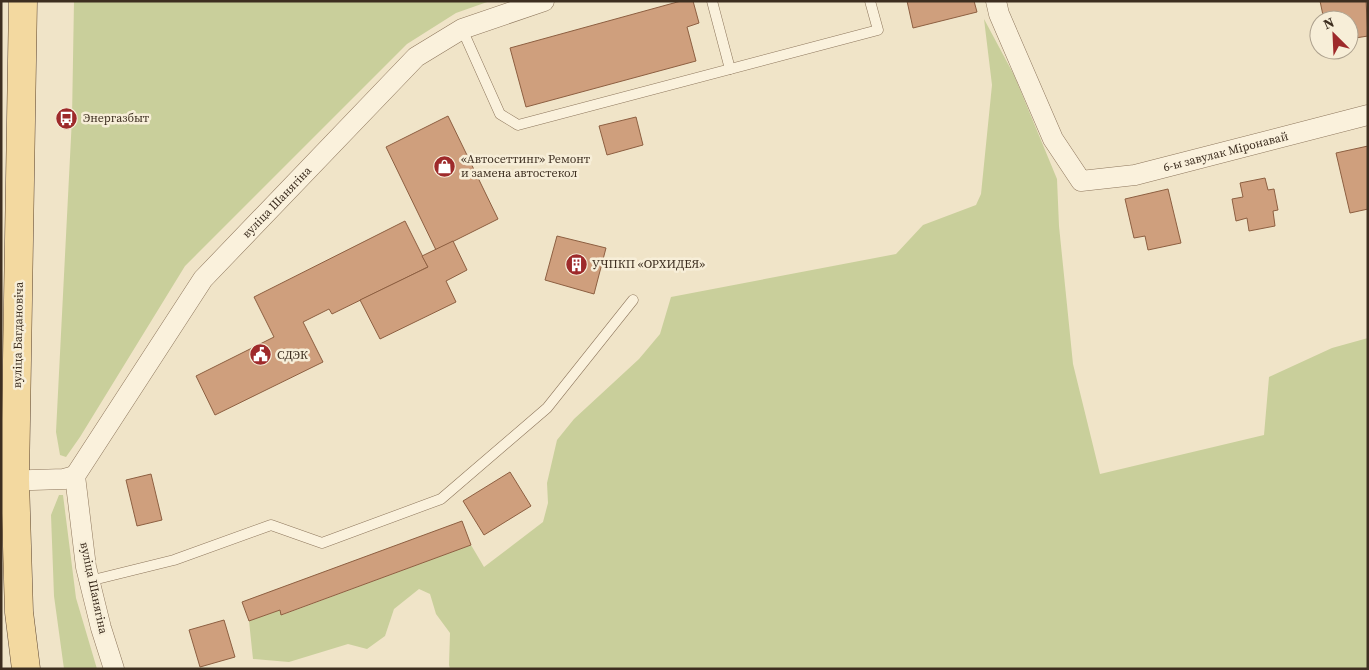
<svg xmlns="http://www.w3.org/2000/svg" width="1369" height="670" viewBox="0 0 1369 670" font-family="'Source Serif 4',serif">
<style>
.green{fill:#c9cf9b}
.building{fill:#cf9f7d;stroke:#8d5f41}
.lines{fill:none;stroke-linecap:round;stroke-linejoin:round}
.lane-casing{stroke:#8d765c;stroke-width:11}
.street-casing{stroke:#8d765c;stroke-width:21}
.primary-casing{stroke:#5b4430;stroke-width:29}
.lane{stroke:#faf1dc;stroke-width:10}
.street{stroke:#faf1dc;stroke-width:20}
.primary{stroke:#f3d9a0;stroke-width:28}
.labels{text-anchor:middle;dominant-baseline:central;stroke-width:5;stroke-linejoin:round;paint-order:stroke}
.poi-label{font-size:12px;fill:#3d2e20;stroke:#f7eed8;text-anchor:start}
.street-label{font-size:12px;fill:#3d2e20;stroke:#f7eed8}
</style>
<rect width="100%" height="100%" fill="#f0e4c8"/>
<g class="green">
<path d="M74,1H490L456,13L407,44L185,266L80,437L66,457L60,455L56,432L72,118Z"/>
<path d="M984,19L1014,75L1057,179L1059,226L1073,364L1100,474L1264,435L1269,377L1332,348L1368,338V669H450L449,665L450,633L436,614L430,594L419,589L394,609L385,636L367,649L348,644L289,662L253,659L249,621L280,610L282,615L471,545L484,567L543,522L548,503L547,483L557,440L574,419L639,359L660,334L671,297L896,254L923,225L976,205L981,194L992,85Z"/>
<path d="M59,495H63L76,598L97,669H64L54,596L51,515Z"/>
</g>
<g class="building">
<path d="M681,1H693L699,23L687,27L696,61L526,107L510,48Z"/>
<path d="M907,1H974L977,12L913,28Z"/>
<path d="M1320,1H1366L1368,36L1349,39V20H1324Z"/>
<path d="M448,116L498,219L436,250L386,147Z"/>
<path d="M636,117L643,145L607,155L599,126Z"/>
<path d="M1368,146V209L1350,213L1336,153Z"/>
<path d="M1265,178L1268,190L1274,189L1278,210L1273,211L1275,226L1249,231L1247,218L1236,221L1232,199L1243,197L1240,183Z"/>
<path d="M1168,189L1181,243L1148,250L1145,236L1134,238L1125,199Z"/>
<path d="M405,221L428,267L332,314L329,309L303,322L323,362L215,415L196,376L274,337L254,297Z"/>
<path d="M557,236L606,248L594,294L545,280Z"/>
<path d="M453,241L467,270L446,281L456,302L380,339L360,300L428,267L422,256Z"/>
<path d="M510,472L531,506L484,535L463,501Z"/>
<path d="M151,474L162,520L137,526L126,480Z"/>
<path d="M462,521L471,545L281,615L280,610L249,621L242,602Z"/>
<path d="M224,620L235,657L200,667L189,630Z"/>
</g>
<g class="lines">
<defs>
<g id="lane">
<path d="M712,1L730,69"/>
<path d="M462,29L500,114L518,125L878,30L870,1"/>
<path d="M89,581L174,560L271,525L322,543L441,499L547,408L633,300"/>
</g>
<g id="street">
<path id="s1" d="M996,1L999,14L1053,139L1081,181L1135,175L1368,115"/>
<path d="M1,481L64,479L75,476"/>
<path id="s2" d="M114,669L101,628L86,567L75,476L203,279L416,57L462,29L544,1"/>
</g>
<path id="primary" d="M23,1L15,480L19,612L26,669"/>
</defs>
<use href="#lane" class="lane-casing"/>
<use href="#street" class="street-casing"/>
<use href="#primary" class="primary-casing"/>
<use href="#lane" class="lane"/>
<use href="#street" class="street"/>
<use href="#primary" class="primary"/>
</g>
<defs>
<symbol id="bus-disc" viewBox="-11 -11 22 22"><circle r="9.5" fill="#9e2a2b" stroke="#f7eed8"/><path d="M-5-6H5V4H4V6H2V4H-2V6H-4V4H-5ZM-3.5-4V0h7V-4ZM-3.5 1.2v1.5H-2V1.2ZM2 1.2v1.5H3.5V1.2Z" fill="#fff"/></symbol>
<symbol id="shop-disc" viewBox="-11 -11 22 22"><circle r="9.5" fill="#9e2a2b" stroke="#f7eed8"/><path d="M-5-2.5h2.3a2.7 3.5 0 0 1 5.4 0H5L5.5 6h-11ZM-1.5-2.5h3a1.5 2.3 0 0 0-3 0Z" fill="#fff"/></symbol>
<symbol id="building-disc" viewBox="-11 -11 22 22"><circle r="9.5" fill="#9e2a2b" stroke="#f7eed8"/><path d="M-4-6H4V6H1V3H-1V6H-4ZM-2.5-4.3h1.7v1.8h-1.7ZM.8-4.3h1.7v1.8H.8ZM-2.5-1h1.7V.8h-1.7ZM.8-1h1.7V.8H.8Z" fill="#fff"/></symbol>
<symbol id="civic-disc" viewBox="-11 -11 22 22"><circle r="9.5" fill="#9e2a2b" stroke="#f7eed8"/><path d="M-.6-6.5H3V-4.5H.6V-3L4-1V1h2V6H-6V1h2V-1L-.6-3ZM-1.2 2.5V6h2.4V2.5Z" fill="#fff"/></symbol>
</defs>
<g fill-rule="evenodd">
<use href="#bus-disc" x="54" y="106" width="25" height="25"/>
<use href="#shop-disc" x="432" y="154" width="25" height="25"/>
<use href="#building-disc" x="564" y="252" width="25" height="25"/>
<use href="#civic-disc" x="248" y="342" width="25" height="25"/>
</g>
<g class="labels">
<g class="poi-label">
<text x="83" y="118">Энергазбыт</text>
<text x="461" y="159">«Автосеттинг» Ремонт<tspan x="461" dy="14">и замена автостекол</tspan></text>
<text x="592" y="264">УЧПКП «ОРХИДЕЯ»</text>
<text x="277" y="355">СДЭК</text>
</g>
<g class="street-label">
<text stroke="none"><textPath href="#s1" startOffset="348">6-ы завулак Міронавай</textPath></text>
<text stroke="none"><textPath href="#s2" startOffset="539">вуліца Шанягіна</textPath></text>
<text transform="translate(18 335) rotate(-89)">вуліца Багдановіча</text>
<text transform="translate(94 588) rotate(78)">вуліца Шанягіна</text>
</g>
</g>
<rect width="1369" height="670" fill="none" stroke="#3d2e20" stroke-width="5"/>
<g transform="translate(1334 35) rotate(336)"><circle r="24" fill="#f7eed8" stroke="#ada18e"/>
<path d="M0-4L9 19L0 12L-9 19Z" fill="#9e2a2b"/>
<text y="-8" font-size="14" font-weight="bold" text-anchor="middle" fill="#3d2e20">N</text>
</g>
</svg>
